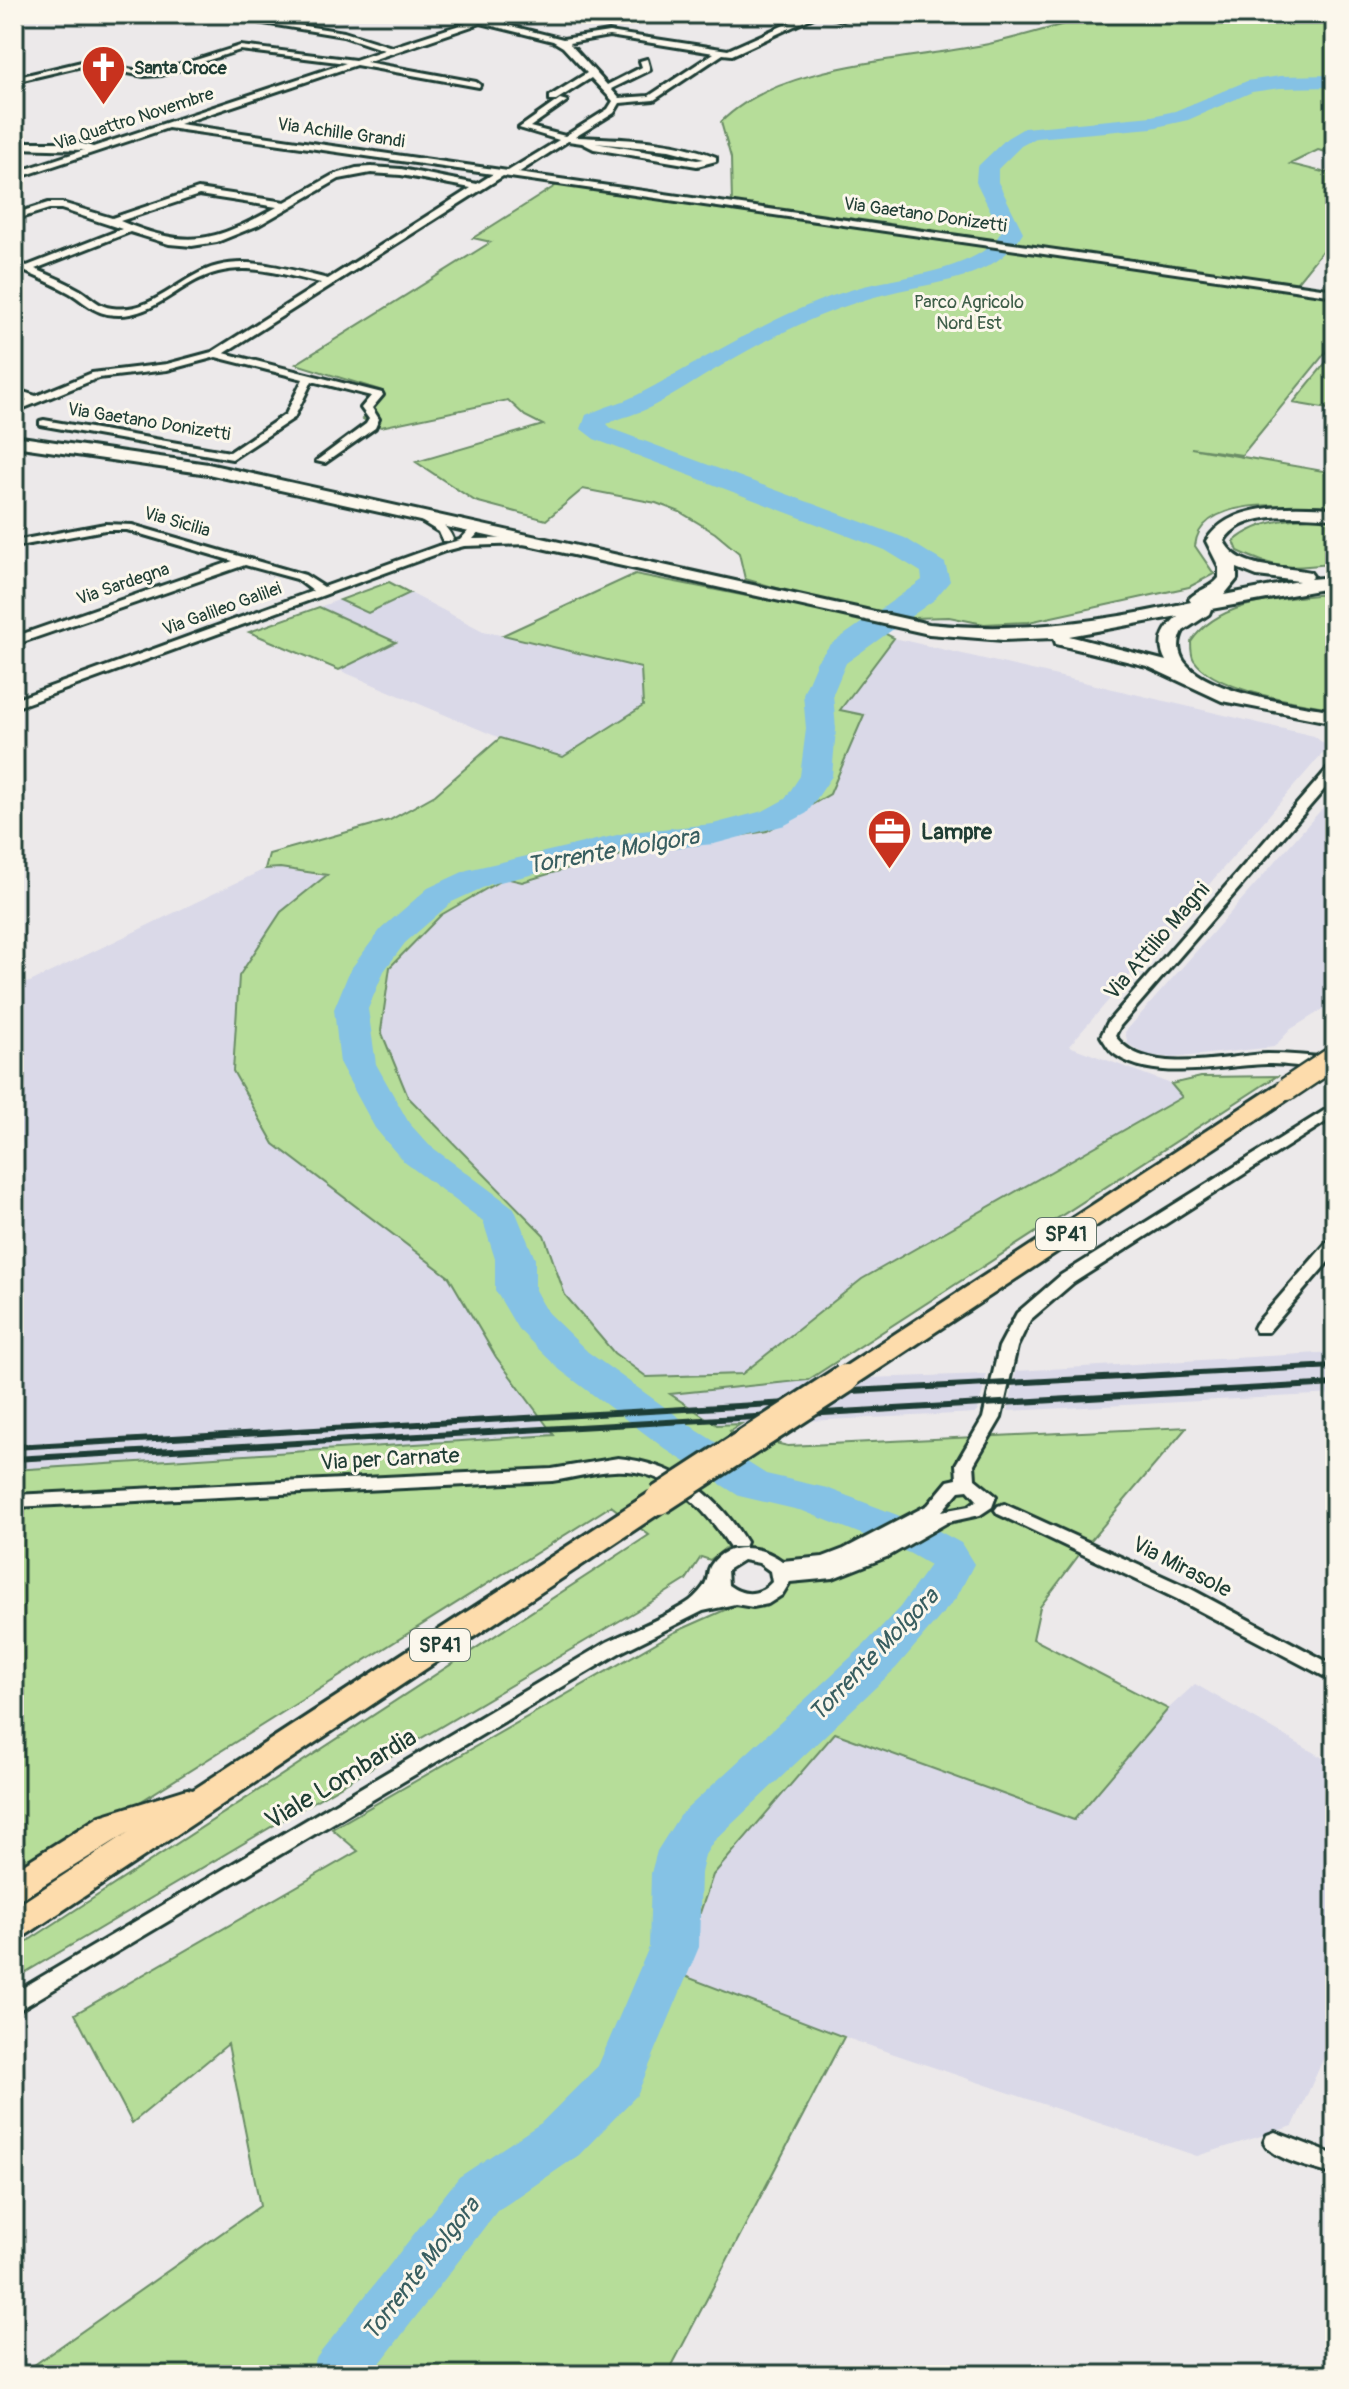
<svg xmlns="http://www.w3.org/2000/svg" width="1349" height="2389" viewBox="0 0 1349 2389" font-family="Pangolin,sans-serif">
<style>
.built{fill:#dad9e8}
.green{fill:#b6dd99;stroke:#6a8d66;stroke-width:2}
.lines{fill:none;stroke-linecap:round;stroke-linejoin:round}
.river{fill:#85c2e5;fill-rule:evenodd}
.minor-casing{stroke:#1f3d34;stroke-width:6}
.secondary-casing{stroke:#1f3d34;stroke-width:6}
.primary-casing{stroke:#1f3d34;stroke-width:6}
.minor{fill:#fbf7ec;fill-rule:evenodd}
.secondary{fill:#fbf7ec;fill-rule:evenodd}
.primary{fill:#fddcac;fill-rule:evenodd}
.rail{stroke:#1f3d34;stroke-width:6}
.primary-bridge-far1-casing{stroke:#1f3d34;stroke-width:27;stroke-linecap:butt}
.primary-bridge-casing{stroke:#1f3d34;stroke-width:34;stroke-linecap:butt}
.primary-bridge-far1{stroke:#fddcac;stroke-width:22}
.primary-bridge{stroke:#fddcac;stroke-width:28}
.labels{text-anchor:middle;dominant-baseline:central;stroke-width:6;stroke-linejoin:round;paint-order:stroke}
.far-poi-label{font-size:18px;font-weight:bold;fill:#1f3d34;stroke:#fbf7ec;text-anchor:start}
.far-street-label{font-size:18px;fill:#1f3d34;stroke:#fbf7ec}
.far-park-label{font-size:18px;fill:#3d5d48;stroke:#fbf7ec}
.shield{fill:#fbf7ec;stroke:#61756b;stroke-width:2}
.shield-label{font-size:20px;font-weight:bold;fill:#1f3d34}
.poi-label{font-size:22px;font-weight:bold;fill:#1f3d34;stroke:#fbf7ec;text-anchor:start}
.street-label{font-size:22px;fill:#1f3d34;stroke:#fbf7ec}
.water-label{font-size:24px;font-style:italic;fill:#385e60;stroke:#fbf7ec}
.near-street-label{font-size:26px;fill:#1f3d34;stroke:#fbf7ec}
</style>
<rect width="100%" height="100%" fill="#ece9ea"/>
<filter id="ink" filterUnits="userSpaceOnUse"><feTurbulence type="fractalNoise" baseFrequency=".0125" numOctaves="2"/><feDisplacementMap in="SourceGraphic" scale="16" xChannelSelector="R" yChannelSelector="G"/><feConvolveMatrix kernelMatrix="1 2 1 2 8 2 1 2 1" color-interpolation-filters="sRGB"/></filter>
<g filter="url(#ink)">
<g class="built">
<path d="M389,582L483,631L641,668L643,706L563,757L500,738L249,632Z"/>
<path d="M894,638L1314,736L1328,747L1069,1046L1171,1084L1182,1097L862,1279L742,1374L639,1377L571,1320L463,1155L408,1097L381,1031L390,967L441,915L505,878L522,882L599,859L863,716L839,711Z"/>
<path d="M497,793L525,804L321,991L642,1430L14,1470V985L30,982L265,869L280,868L321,876L401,846Z"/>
<path d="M1335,794V1002L1291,1029L1274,1047L1172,1058L1147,1055L1128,1044L1125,1032Z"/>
<path d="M1335,1352V1394L1008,1411L1016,1371Z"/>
<path d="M987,1374L977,1413L702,1426L660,1394L808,1380Z"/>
<path d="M1195,1684L1335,1765V2033L1293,2126L1197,2156L817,2028L679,1974L713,1875L835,1732L1073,1820L1168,1709Z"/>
</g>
<g class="green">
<path d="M1099,14H1335V154L1318,150L1290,164L1335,175V235L1292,288L1335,295V341L1242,455L1191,448L1335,473V508C1299,505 1200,493 1195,546L1214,574L1189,587L1029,622L984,624L949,617L912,618L898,614L876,624L874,628L894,638L840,710L864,715L830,794L767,831L599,859L522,882L505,878L441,915L390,967L381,1031L408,1097L544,1235L565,1295L614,1353L647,1377L742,1374L862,1279L1182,1097L1171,1084L1201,1077L1277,1076L808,1380L670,1394L717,1425L741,1424L730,1431L732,1433L788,1446L1187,1427L1085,1547L1040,1607L1033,1639L1168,1709L1074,1820L835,1733L713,1875L679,1974L844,2037L667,2375H20L260,2206L228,2044L132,2123L75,2014L358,1851L332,1829L675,1632L727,1609L777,1593L781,1561C763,1550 749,1547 728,1546L710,1560L701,1557L686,1580L648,1604L14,1979V1950L649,1535L611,1506L14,1881V1470L554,1435L496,1357L449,1277L274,1144L233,1071L239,976L281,912L327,875L280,868L265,869L269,854L390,820L435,795L500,738L563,757L643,706L641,668L503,635L635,574L777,602L791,592L745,579L739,553L715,533L680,512L656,503L583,489L546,520L475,501L416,462L543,425L525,416L508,400L381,427L363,419L380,390L296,364L491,242L473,238L560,183L732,205L731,158L721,122C781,61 912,61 993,43C1028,35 1064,24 1099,14Z"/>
<path d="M1331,356L1335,357V410L1293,403Z"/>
<path d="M1335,519V563C1292,569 1277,570 1238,551L1234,541C1261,518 1301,516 1335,519Z"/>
<path d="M389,582L410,593L368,613L340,600Z"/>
<path d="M1335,593V709C1299,702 1215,692 1194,660C1191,656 1191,648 1191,642C1220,598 1286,599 1335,593Z"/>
<path d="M319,607L396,642L339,670L249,632Z"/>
</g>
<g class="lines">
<path class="river" d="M1335,75V87L1280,88L1252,92L1188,120L1152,128L1036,138L1021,146L998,169V182L1023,232C997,280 938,281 890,293C831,307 773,335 721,366C698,379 677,394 653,406C638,414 622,417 607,424L612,429L905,538L945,563L950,581L934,600L846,663L833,694L836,729L832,776L807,813L785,825L714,844L630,852L491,884L452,902L405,943L384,971L368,1009L376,1064L409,1123L429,1145L514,1208L535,1259V1290L548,1313L588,1352L698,1431L766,1474L827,1488L939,1531L961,1543L974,1564L957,1597L896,1668L713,1842L705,1855L701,1873L699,1947L637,2095L579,2155L497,2211L371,2375H308L317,2357L459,2177L541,2123L598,2066L649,1947L651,1873L657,1851L679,1816L864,1645L900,1607L930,1565L909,1553L803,1511L739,1496L668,1451L560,1370L518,1329L495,1290V1259L483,1221L403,1161L375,1128L340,1064L334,1009L350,970L381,929L428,888L467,870L630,832L713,824L763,811L785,799L800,776L806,729L803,694L817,661L830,645L922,580L921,572L885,550L594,439L581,429L586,415C603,407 621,403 637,395C710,357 777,311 857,288C898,276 979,272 1001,232L976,182L977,167L1007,138L1024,128L1152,116L1175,111L1247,81L1280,76Z"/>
<defs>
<g id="minor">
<path d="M209,14H228L344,32L392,47L472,21L449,14H463L563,39L609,32L728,50L809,14H820L732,55L723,54L654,100L620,103L614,113L575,137C622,139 673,139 716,157V161L697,166L594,149L582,143L568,141L518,173L1335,290V296L503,176L224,353L382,393L383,395L372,408L379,419L375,428L325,463L316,461L366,424L369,419L361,408L371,396L312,381L294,418L232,459L40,425V421L44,420L230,452L286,414L303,379L216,357L167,370L98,378L14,412V405L27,400L14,396V389L36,396L92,373L167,364L212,352L321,283C288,276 252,263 218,272C177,282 153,322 107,314C92,311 82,300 70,293C52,283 33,275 14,267V261L27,266L122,229L61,209H49L14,220V214L48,203H62L112,218L198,189L285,202L333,175L356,168L371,167L401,169L477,184L493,174L168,128L14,179V173L84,150L14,148V142H76L93,147L346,63L240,50L162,75L144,76L86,65L14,82V78L86,61L144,72L161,71L240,46L355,60L384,50L343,36ZM481,23L553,41L563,47L587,73L550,96V100H556L591,78L613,101L608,109L565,136L530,127L567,101L560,99L519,128L559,140L508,171L179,124L356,65L479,87L480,85L476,82L366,62ZM609,36L714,53L649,96L619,98L611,89L650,70L647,59L640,61L642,67L607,85L569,43ZM595,143L669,150L704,159L697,160ZM371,173L401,175L471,188L328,279C293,271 254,257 218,266C180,275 154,314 112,308C99,307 91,297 80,290C66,282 50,275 35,269L130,232L169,244L192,246L217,242L259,225L339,179ZM199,195L277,207C214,242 189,250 120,221Z"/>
<path d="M820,14H835L847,18L843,20Z"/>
<path d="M14,47H17L21,49L14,52Z"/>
<path d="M416,514C431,513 448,525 453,539L451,541H443L439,532L416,518Z"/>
<path d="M105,524L132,525L305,575L324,587L438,546L460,540L473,526L477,525L483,528L473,539L530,538L536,541L530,544L464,546L445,551L14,708V700L313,591L297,579L245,565L14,645V637L233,561L127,530H105L14,547V541Z"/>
<path d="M1335,765V777L1120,1026L1115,1036C1145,1078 1223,1056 1267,1054C1288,1054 1309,1056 1329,1058L1335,1061L1334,1066C1313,1071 1289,1063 1267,1064C1222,1065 1155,1083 1116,1055C1109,1051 1105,1042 1101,1036L1108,1022L1330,766Z"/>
<path d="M1335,1104V1116L1073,1283L1030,1320L1017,1347L1001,1418L974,1464L975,1479L996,1496L992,1507L980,1515L948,1522L889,1556L833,1578L790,1582L782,1595L768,1604L753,1607L735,1604L703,1611L621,1652L14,2013V1993L607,1642C632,1630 669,1616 690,1601C695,1597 704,1588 706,1582C709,1577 707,1571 711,1565C727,1540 762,1546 782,1561L823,1557L844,1549L928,1505L948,1481L957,1479L956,1464L983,1418L999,1347L1017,1313L1061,1275ZM968,1490L977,1500L969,1506L942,1511L959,1491ZM743,1560L759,1563L770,1571L772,1582C758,1597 743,1596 728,1585L727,1570Z"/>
<path d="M1335,1239V1254L1268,1332H1256L1254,1328L1256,1324L1329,1240Z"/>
<path d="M618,1458C676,1464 716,1493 746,1542L744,1547H730C704,1506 666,1468 614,1471C593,1472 573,1478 552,1481L14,1507V1495L552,1469Z"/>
<path d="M1004,1504L1191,1589L1335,1666V1682L1177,1599L998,1514L995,1510L998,1506Z"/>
<path d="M1275,2132L1335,2155V2175C1316,2169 1272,2160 1264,2142L1267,2135Z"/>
</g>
<path id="secondary" d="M14,436L208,464L929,624C1020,633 1103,622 1191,602L1189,599C1197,590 1210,589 1219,578V567L1206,541C1231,501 1293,506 1335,508V518C1303,516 1243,509 1224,541C1239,571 1282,565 1310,572L1313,576L1310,579L1335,577V587L1211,609L1209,614L1183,631C1153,690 1302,705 1335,711V723L1222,701L1147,666L1056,644L1054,638L1003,640L929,634L208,474L14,446ZM1237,568L1257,576L1299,581L1224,595L1237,579ZM1178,616C1163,629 1156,643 1166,661L1069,636Z"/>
<g id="primary">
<path d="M1287,1082L1296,1084L1299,1089L1296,1094L855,1385L845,1388L835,1385L831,1379L835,1373L1278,1084Z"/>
<path d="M659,1490L669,1493L674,1500L669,1507L26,1935L14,1939V1908L129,1832L26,1896L14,1900V1870L100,1816L187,1789L193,1790L649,1493Z"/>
</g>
</defs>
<use href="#minor" class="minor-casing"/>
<use href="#secondary" class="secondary-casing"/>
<use href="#primary" class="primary-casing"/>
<use href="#minor" class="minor"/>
<use href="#secondary" class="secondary"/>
<use href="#primary" class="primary"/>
<g class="rail">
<path d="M812,1393L1335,1366"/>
<path d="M14,1447L825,1401"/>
<path d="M14,1459L1335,1384"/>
</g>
<defs>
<path id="primary-bridge-far1" d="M1287,1089L1335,1057"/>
<path id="primary-bridge" d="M659,1500L845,1379"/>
</defs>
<use href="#primary-bridge-far1" class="primary-bridge-far1-casing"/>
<use href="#primary-bridge" class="primary-bridge-casing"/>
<use href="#primary-bridge-far1" class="primary-bridge-far1"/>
<use href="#primary-bridge" class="primary-bridge"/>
</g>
</g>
<defs>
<symbol id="church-pin" viewBox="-11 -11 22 30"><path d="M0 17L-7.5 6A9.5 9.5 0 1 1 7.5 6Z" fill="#c8321e" stroke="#fbf7ec"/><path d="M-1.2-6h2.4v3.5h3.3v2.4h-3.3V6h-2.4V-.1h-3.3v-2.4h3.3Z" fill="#fff"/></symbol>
<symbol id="office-pin" viewBox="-11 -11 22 30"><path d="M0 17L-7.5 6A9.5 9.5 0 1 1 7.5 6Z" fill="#c8321e" stroke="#fbf7ec"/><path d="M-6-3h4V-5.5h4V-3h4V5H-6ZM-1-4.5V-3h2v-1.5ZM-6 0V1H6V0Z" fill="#fff"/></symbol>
</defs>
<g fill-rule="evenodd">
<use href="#church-pin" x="78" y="42" width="51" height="69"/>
<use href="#office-pin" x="864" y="806" width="51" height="69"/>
</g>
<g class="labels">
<g class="far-poi-label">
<text x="134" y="68">Santa Croce</text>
</g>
<g class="far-street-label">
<text transform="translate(134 119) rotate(-18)">Via Quattro Novembre</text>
<text transform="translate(341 133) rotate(8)">Via Achille Grandi</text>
<text transform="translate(925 215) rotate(8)">Via Gaetano Donizetti</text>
<text transform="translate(149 422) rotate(9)">Via Gaetano Donizetti</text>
<text transform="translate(177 522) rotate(16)">Via Sicilia</text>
<text transform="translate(123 584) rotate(-19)">Via Sardegna</text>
<text transform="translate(222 609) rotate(-20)">Via Galileo Galilei</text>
</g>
<g class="far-park-label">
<text x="969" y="302">Parco Agricolo<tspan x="969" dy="21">Nord Est</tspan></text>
</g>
<g class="shield">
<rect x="1036" y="1218" width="60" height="32" rx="6"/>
<rect x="410" y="1629" width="60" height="32" rx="6"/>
</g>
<g class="shield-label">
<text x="1066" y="1234">SP41</text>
<text x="440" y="1645">SP41</text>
</g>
<g class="poi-label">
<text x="921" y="832">Lampre</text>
</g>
<g class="street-label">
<text transform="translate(1157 941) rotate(-49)">Via Attilio Magni</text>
<text transform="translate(390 1459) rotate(-3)">Via per Carnate</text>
<text transform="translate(1182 1567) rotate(27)">Via Mirasole</text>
</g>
<g class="water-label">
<text transform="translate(613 851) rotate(-10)">Torrente Molgora</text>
<text transform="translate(874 1655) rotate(-46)">Torrente Molgora</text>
<text transform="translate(421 2269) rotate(-52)">Torrente Molgora</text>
</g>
<g class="near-street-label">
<text transform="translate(341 1779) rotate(-31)">Viale Lombardia</text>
</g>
</g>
<rect width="1349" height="2389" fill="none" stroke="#fbf7ec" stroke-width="48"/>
<rect x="24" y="24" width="1301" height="2341" fill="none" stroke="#1f3d34" stroke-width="3" filter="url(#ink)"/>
</svg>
